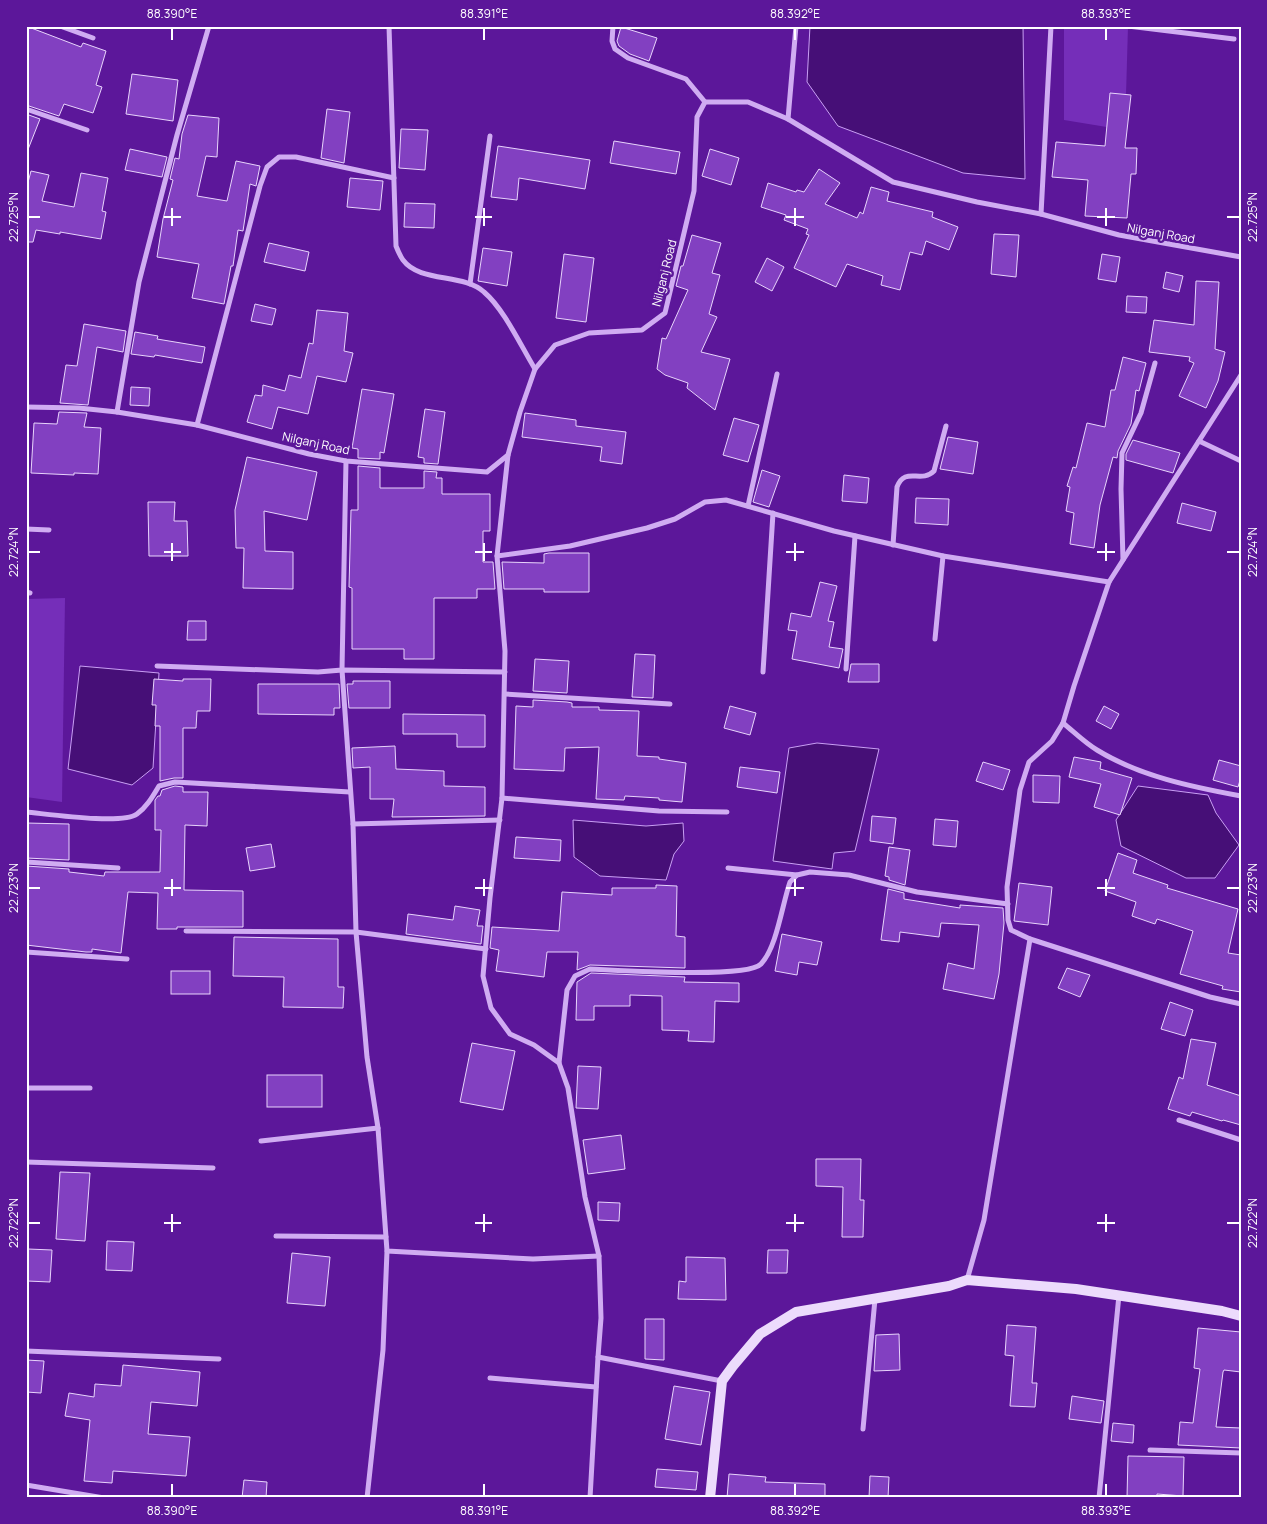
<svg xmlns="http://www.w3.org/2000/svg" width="1267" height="1524" viewBox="0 0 1267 1524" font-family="Manrope,sans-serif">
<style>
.green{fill:#752eb9}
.water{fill:#460f77;stroke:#c99ff4}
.building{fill:#8240c1;stroke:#e8d4fc}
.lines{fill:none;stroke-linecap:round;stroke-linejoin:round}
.street{stroke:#d0acf2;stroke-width:5}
.secondary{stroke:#ecdbfc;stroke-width:10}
.ticks{fill:none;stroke:#fff;stroke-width:2}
.labels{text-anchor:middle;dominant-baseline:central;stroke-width:5;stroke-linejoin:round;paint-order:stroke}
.street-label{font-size:12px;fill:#fff;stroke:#5c179a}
.neatline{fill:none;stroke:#fff;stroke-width:2}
.ticks-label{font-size:12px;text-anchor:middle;fill:#fff}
</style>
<rect width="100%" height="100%" fill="#5c179a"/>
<g class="green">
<path d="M1064,26H1128L1125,130L1064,120Z"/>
<path d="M65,598L62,802L26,797V599Z"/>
</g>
<g class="water">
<path d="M810,26H1023L1025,179L963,173L838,126L807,82Z"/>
<path d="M80,666L159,673L153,768L132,785L68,769Z"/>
<path d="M817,743L879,749L855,851L834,853L832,869L773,861L789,748Z"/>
<path d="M1138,786L1208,795L1216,813L1239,845L1215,878H1186L1121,846L1116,820Z"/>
<path d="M573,820L646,826L683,823L684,841L674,854L666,880L600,876L574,857Z"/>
</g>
<g class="building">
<path d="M26,26L81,47L83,43L106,51L96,85L102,87L93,113L64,104L59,116L26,105Z"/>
<path d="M621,27L657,38L649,61L630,54L619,46L617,41Z"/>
<path d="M132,74L178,80L173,121L126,114Z"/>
<path d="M1110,93L1131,95L1125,148H1137L1136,174H1131L1127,218L1085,216L1088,180L1052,177L1056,142L1105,146Z"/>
<path d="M327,109L350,112L344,163L321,158Z"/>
<path d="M26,114L40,119L27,152H26Z"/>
<path d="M188,115L219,118L217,157L206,156L197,196L227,201L236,161L260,166L256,186L250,184L243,231L238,230L233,266H231L224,304L192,298L199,264L157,257L163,219L173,180L170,179L175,158L179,159L182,134Z"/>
<path d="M401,129L428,130L425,170L399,168Z"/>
<path d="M614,141L680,152L676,174L610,163Z"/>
<path d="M498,146L590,160L585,189L519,178L517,200L491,197Z"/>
<path d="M130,149L167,157L162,177L125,170Z"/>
<path d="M710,149L739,158L731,185L702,176Z"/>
<path d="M819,169L840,183L825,204L857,218L860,212L863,214L871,187L889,192L887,201L933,212L932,217L958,227L949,250L926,241L922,255L910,252L900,290L881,285L883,276L847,264L836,287L794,268L809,235L806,234L808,229L784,220L786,215L761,207L768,183L796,192L797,190L804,192Z"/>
<path d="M31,171L49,175L42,201L74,207L81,173L108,178L102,211L106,212L101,239L60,232V234L36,230L33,242H26V190Z"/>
<path d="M350,178L383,181L380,210L347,207Z"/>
<path d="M405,203L435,204L434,228L404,227Z"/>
<path d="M994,234L1019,235L1016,277L991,274Z"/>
<path d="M692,235L721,243L712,273L720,275L709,314L717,317L701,352L730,359L715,410L687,388L688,383L665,375L657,369L662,338L666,339L688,290L676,286L681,266H683Z"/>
<path d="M269,243L309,252L305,271L264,262Z"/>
<path d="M483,248L512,252L507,286L478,281Z"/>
<path d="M564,254L594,258L586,322L556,318Z"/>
<path d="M1102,254L1120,257L1116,282L1098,279Z"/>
<path d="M767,258L784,267L772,291L755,282Z"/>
<path d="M1166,272L1183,276L1179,292L1163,288Z"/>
<path d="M1196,281L1219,282L1215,349L1225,352L1218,381L1206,408L1179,396L1194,363L1189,361L1190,357L1149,352L1154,320L1194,325Z"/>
<path d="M1127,296L1147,297L1146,313L1126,312Z"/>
<path d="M255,304L276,309L272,325L251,321Z"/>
<path d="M317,310L348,313L344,351L353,353L346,382L317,376L308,414L278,407L272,429L247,422L255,395L262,396L263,385L285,391L289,375L301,378L309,343L313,344Z"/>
<path d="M84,324L126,331L123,352L97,347L88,405L60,403L66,365L77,366Z"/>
<path d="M135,332L158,336L157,339L205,347L202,363L155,355L154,357L131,354Z"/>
<path d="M1123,357L1146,363L1139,391L1136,390L1131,424L1118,451L1117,458L1113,457L1100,505L1094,548L1070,544L1074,513L1066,511L1070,487L1067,486L1073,467L1076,468L1087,423L1105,427L1111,390H1115Z"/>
<path d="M131,387L150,388L149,406L130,405Z"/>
<path d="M362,389L394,394L384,453L380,452V459L358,458V449L352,448Z"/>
<path d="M425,409L445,412L438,464L424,463V458L418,457Z"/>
<path d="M59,412L87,413L84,427L101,428L98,474L74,473V475L31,473L34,423L57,424Z"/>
<path d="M525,413L576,420V426L626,432L622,464L600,461L602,447L522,437Z"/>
<path d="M734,418L759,425L748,462L723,455Z"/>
<path d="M948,437L978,442L973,474L940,469Z"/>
<path d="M1133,440L1180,453L1173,473L1126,460V454Z"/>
<path d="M247,457L317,472L307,520L264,511L265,551L293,552V589L243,588L244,548H236L235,510Z"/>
<path d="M358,466L380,468V488H424V471L437,472L436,478H442V494H490V531H483V562H493L495,589H477V598H434V659H404V649H352V588L349,587L351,510H358Z"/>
<path d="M762,470L780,476L769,507L753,502Z"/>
<path d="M844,475L869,478L867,503L842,501Z"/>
<path d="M916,498L949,499L948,525L915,523Z"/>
<path d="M148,502H175L174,521H187L188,556H149Z"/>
<path d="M1182,503L1216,512L1211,531L1177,523Z"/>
<path d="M549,553H589V592H544V589H504L502,562L544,563V554Z"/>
<path d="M820,582L837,586L828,621L834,622L829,647L843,649L839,668L792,659L797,631L788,630L791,613L811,617Z"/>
<path d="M188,621H206V640H187Z"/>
<path d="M635,654L655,655L653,698L632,697Z"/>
<path d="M535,659L569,661L567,693L533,691Z"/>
<path d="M851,664H879V682H848Z"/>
<path d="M154,679L183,681V679H211L210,711H197L196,728H183V778H174L160,781V726H155L156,705H152Z"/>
<path d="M353,681H390V708H349L347,684H353Z"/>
<path d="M258,684H339L340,708H334V715L258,714Z"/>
<path d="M533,700L567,702L572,703V707H599V710L639,711L637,756L659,757V759L686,763L682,802L659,800V798L625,796L624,800L596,799L599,747L565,748L564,771L514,769L516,706L533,707Z"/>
<path d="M730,706L756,713L750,735L724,728Z"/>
<path d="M1104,706L1119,714L1111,729L1096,721Z"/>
<path d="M403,714L485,715V747H457V734H403Z"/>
<path d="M395,746L396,769L444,771V786L485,787V816L392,817L394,799H370V767L353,768L352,748Z"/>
<path d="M1074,757L1101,762L1100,769L1132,778L1120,815L1094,807L1101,784L1069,777Z"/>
<path d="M1219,760L1241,766V777L1238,787L1213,780Z"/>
<path d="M983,762L1010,770L1003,790L976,781Z"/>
<path d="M740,767L780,772L777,793L737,787Z"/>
<path d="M1033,775L1060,776L1059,803L1033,802Z"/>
<path d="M175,786L183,787V792H208L207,826L185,825L184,890L243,891V927H177V929H157L158,893L128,892L121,953L92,949V952H86L26,945V866L69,869V872L104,876L105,872H160L161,830H155V800L158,796H160L162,790Z"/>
<path d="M872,816L896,818L893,844L870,841Z"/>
<path d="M935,819L958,821L956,847L933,845Z"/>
<path d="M26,823L69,824V860L26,858Z"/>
<path d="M516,837L561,840L560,861L514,858Z"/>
<path d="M271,844L275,867L250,871L246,848Z"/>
<path d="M889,847L910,850L905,885L889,880V877L885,876Z"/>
<path d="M1118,853L1137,860L1133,873L1168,885L1167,888L1238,909L1228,953L1241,955V992L1222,989L1223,986L1180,974L1193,931L1157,919L1155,924L1132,916L1136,902L1105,891Z"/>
<path d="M1019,883L1052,887L1048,925L1014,921Z"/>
<path d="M656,885L677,886L676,936L685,937V968L590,965L577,970L578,952H547L544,977L496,971L499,950L490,948L492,927L559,931L562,892L612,895V888H656Z"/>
<path d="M888,889L904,893V899L960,908V905L1003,908L1004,923L999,974L994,999L943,989L948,963L974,969L979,925L941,923L939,937L900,932L899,942L881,940Z"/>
<path d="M455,906L480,910L477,926H483L481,944L406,934L408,914L453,920Z"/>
<path d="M782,934L822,942L817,965L799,962L797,975L775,971Z"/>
<path d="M234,937L338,939V987H344L343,1008L283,1007L284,977L233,976Z"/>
<path d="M1067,968L1090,975L1080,997L1058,988Z"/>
<rect x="171" y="971" width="39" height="23"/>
<path d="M591,973L685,977L684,982L739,983V1002L715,1001L714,1042L688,1041L689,1031L662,1030V996L630,995V1006H594V1020H576L577,982Z"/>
<path d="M1170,1002L1193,1010L1185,1036L1161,1029Z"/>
<path d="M1191,1039L1216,1043L1207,1085L1241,1096V1125L1223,1120L1222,1121L1192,1112L1190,1116L1168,1109L1179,1077L1183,1079Z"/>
<path d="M472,1043L515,1051L503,1110L460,1102Z"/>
<path d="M578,1066L601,1067L598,1109L576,1108Z"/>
<rect x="267" y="1075" width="55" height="32"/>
<path d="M621,1135L625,1169L588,1174L583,1140Z"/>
<path d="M816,1159H861L860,1200H864L863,1237H842L843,1187L816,1186Z"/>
<path d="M60,1172L90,1173L85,1241L56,1239Z"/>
<path d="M598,1202L620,1203L619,1221L598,1220Z"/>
<path d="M107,1241L134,1242L132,1271L106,1270Z"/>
<path d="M28,1249L52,1250L50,1282L27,1281Z"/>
<path d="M768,1250H788L787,1273H767Z"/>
<path d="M292,1253L330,1257L325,1306L287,1303Z"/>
<path d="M686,1257L725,1258L726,1300L678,1299L679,1281L686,1282Z"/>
<path d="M645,1319H664V1360L645,1359Z"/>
<path d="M1007,1325L1036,1327L1032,1383H1037L1035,1407L1010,1406L1014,1356L1005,1355Z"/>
<path d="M1198,1328L1241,1332V1372L1224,1370L1223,1372L1216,1427L1241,1428V1448L1178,1445L1180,1422L1193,1423L1200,1369L1194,1368Z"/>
<path d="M899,1334L900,1370L874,1371L876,1335Z"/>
<path d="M26,1360L44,1361L41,1393L26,1392Z"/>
<path d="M123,1365L200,1372L197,1406L151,1402L148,1434L190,1437L186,1476L113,1471L112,1483L84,1481L90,1420L65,1416L69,1393L94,1397L95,1384L121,1386Z"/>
<path d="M674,1386L710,1392L701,1445L665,1439Z"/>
<path d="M1072,1396L1104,1401L1101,1423L1069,1419Z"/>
<path d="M1113,1423L1134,1425L1133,1443L1111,1441Z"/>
<path d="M1128,1456L1184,1457L1183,1496L1157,1494V1498H1127Z"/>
<path d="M657,1469L698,1472L696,1490L655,1487Z"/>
<path d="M729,1474L766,1477L765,1482L825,1484V1498H727Z"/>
<path d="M870,1476L889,1477L888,1498H869Z"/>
<path d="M244,1480L267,1482L266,1498H242Z"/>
</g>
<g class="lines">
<g class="street">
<path d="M60,26L93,38"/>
<path d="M389,26L396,246C398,251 400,256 403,260C420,283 463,273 484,292C504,309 521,346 535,369"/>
<path d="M613,26L612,41L615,49L628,58L686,79L705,102"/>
<path d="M1128,26L1234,39"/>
<path d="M26,109L87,130"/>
<path d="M788,119L796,26"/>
<path d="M1041,214L1051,26"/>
<path d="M470,284L490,136"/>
<path d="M26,407L79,408L117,412L197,425L309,454L346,461L487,472L508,455L520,412L535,369L555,345L589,333L642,330L665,313L694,191L697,117L705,102H748L788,119L893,182L977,202L1041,214L1119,235L1241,257"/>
<path d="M117,412L139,282L177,135L209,26"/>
<path d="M197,425L260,186L267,167L279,157H296L394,178"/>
<path d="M1199,441L1241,461"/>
<path d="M508,455L497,556L505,651L502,798L490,898L483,976L491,1008L510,1034L534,1045L559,1063L568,1088L585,1197L599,1256L601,1318L598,1357L722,1381"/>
<path d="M748,506L777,374"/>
<path d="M26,529L49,530"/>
<path d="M893,545L897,487C905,466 921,484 934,471L946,426"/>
<path d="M497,556L570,546L647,528L675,519L705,502L726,500L834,531L943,556L1109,582L1074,686L1063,723L1052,741L1029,762L1020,790L1007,887L1008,920L1011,930L1030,939L984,1220L967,1280"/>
<path d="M1123,560L1121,489L1122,453L1141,413L1155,363"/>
<path d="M1109,582L1241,375"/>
<path d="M26,592L30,593"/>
<path d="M935,639L943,556"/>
<path d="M157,666L318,672L342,670L346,461"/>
<path d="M846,669L855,536"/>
<path d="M763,672L773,513"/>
<path d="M505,694L670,704"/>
<path d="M1063,723C1074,732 1085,743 1097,750C1139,776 1192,787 1241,796"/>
<path d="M502,798L659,811L727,812"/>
<path d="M26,812C48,814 122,825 137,814C147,807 153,796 159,786L175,782L350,792"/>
<path d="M500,820L353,824L356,932L367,1057L378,1128L387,1251L533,1259L599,1256"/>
<path d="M353,824L342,670L505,672"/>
<path d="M26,862L118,868"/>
<path d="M728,868L797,875"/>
<path d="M186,931L356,932L486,949"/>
<path d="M1030,939L1210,997L1241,1004"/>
<path d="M26,952L127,959"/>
<path d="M559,1063L567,990L575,976L590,969C616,970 747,979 761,964C777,947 782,905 790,882L797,875L810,872L849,875L917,892L1008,904"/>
<path d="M26,1088H90"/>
<path d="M1179,1120L1241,1140"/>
<path d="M261,1141L378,1128"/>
<path d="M26,1162L213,1168"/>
<path d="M276,1236L386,1237"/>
<path d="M26,1351L219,1359"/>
<path d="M490,1378L596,1387"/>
<path d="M863,1429L875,1299"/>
<path d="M1150,1450L1241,1453"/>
<path d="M26,1485L104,1498"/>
<path d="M367,1498L383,1350L387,1251"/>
<path d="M590,1498L598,1357"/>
<path d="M1099,1498L1119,1295"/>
</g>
<path class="secondary" d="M710,1498L722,1381L733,1366L760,1334L796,1312L949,1286L967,1280L1076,1289L1222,1311L1241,1316"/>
</g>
<path class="ticks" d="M172,28V40M484,28V40M795,28V40M1106,28V40M172,208V226M484,208V226M795,208V226M1106,208V226M28,217H40M164,217H181M475,217H492M786,217H804M1097,217H1115M1227,217H1240M172,543V561M484,543V561M795,543V561M1106,543V561M28,552H40M164,552H181M475,552H492M786,552H804M1097,552H1115M1227,552H1240M172,879V896M484,879V896M795,879V896M1106,879V896M28,888H40M164,888H181M475,888H492M786,888H804M1097,888H1115M1227,888H1240M172,1214V1232M484,1214V1232M795,1214V1232M1106,1214V1232M28,1223H40M164,1223H181M475,1223H492M786,1223H804M1097,1223H1115M1227,1223H1240M172,1484V1496M484,1484V1496M795,1484V1496M1106,1484V1496"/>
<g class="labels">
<g class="street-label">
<text transform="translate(1161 233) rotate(10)">Nilganj Road</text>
<text transform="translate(664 273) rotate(-76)">Nilganj Road</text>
<text transform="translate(316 443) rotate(12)">Nilganj Road</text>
</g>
</g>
<rect width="1267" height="1524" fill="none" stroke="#5c179a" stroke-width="55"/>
<rect x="28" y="28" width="1212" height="1468" class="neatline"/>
<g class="ticks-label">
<text x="172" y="18">88.390°E</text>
<text x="484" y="18">88.391°E</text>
<text x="795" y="18">88.392°E</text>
<text x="1106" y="18">88.393°E</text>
<text transform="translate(14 217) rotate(-90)" y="4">22.725°N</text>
<text transform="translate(1253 217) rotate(-90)" y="4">22.725°N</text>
<text transform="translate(14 552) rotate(-90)" y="4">22.724°N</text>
<text transform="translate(1253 552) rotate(-90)" y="4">22.724°N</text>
<text transform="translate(14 888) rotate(-90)" y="4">22.723°N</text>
<text transform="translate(1253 888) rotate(-90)" y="4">22.723°N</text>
<text transform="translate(14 1223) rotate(-90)" y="4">22.722°N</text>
<text transform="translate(1253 1223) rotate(-90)" y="4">22.722°N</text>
<text x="172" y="1515">88.390°E</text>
<text x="484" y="1515">88.391°E</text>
<text x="795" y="1515">88.392°E</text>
<text x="1106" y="1515">88.393°E</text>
</g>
</svg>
